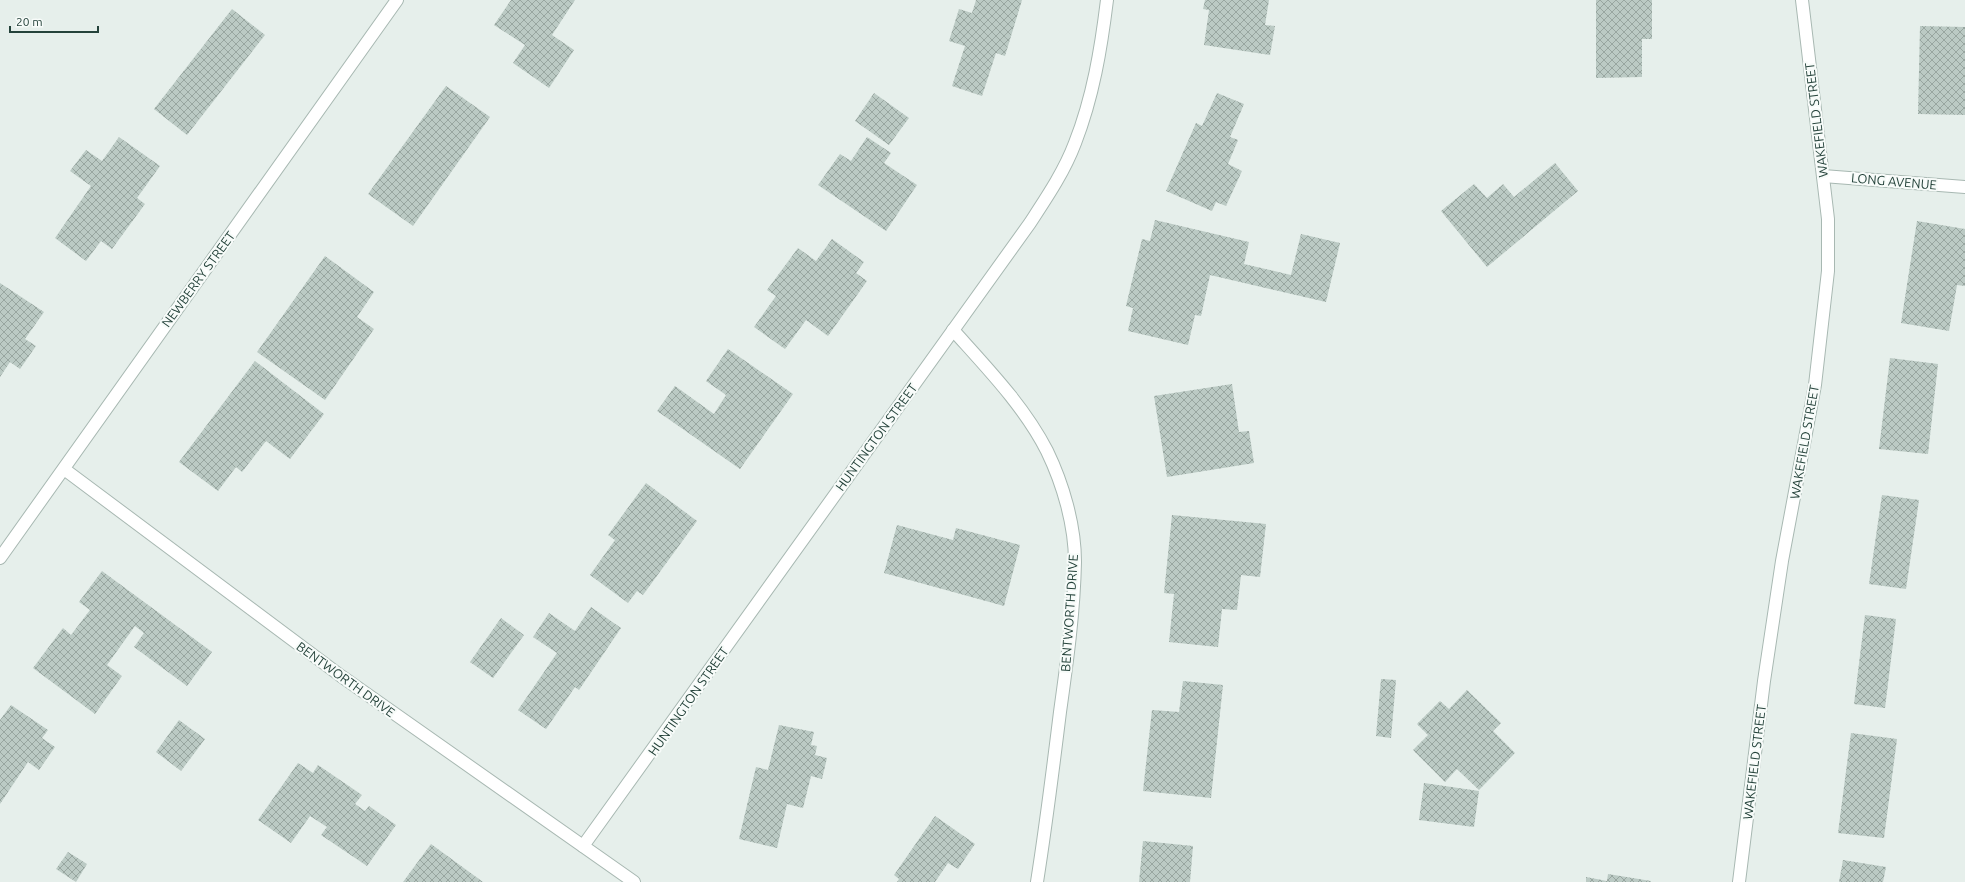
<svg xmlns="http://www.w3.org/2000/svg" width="1965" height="882" viewBox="0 0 1965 882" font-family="Ubuntu,sans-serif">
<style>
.building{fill:url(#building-cross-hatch)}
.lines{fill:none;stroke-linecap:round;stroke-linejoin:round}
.minor-casing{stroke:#a8b8b2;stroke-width:14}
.minor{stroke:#fff;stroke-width:12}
.labels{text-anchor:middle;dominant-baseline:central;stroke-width:4;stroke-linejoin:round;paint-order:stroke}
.street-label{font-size:13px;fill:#24423a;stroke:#f7fbf9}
</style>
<defs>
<pattern id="building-cross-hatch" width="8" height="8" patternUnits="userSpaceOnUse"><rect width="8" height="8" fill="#bbcac4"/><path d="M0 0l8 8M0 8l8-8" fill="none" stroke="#98a6a0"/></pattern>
</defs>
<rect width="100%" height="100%" fill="#e6efeb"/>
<g class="building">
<path d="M511,0H575L552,35L574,50L549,88L513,63L525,45L494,25Z"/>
<path d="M976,0H1022L1005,56L996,53L982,96L952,86L965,46L949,41L959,9L972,13Z"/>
<path d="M1205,0H1269L1265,25L1275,26L1270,55L1204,45L1209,10L1203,9Z"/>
<path d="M1596,0H1652V39H1642V77L1596,78Z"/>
<path d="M232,9L265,35L187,135L154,109Z"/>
<path d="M1920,26L1965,27V115L1918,114Z"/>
<path d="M446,86L490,117L413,226L368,194Z"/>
<path d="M874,93L909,118L889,145L855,121Z"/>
<path d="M1217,93L1244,104L1230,137L1238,140L1228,164L1242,171L1226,206L1216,202L1212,211L1166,191L1196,123L1202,126Z"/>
<path d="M119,137L160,166L137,198L145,204L112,249L101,241L86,261L55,238L91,186L70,171L86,150L102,161Z"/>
<path d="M867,137L891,153L884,163L917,185L886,231L818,185L840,154L851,161Z"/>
<path d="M1555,163L1578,191L1487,267L1441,211L1474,184L1487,198L1503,184L1514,197Z"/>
<path d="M1155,220L1249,242L1244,264L1291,275L1301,234L1340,243L1326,302L1210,275L1201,316L1195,315L1188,345L1128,331L1133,308L1126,306L1142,239L1150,241Z"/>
<path d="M1917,221L1965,229V286L1957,285L1949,331L1901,323Z"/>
<path d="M832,239L864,262L856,273L867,281L828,336L806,320L785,349L754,327L776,296L767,290L798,248L816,261Z"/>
<path d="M325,256L374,292L357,317L374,329L325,400L257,352Z"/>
<path d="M0,283L44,312L25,339L36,346L20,369L10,362L0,377Z"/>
<path d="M728,349L793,394L740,469L657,411L675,386L714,414L726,395L706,381Z"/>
<path d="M1890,358L1938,364L1928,454L1879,449Z"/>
<path d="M255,361L324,414L290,459L266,441L242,472L236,467L218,491L179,462Z"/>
<path d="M1232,384L1239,432L1249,431L1254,463L1167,477L1154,396Z"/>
<path d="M646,483L697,521L643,595L637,591L628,603L590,575L615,540L608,535Z"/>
<path d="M1882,495L1919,500L1906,589L1869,584Z"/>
<path d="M1172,515L1266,524L1260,577L1241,575L1237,610L1222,609L1218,647L1169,642L1174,594L1164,593Z"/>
<path d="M897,525L953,540L956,528L1020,545L1004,606L884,573Z"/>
<path d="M102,571L212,652L187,686L134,647L144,633L135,626L107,665L122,676L95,714L33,668L63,628L71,635L90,610L79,602Z"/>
<path d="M591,607L621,628L579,690L575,687L546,729L518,710L557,653L533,637L549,613L575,631Z"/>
<path d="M1865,615L1896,619L1885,708L1854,704Z"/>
<path d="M501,618L524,635L493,678L470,662Z"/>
<path d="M1381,679L1396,680L1391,738L1376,736Z"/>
<path d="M1183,681L1223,685L1211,798L1143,791L1152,710L1179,712Z"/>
<path d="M1467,690L1501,723L1493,731L1515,753L1479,790L1457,769L1445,782L1413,750L1428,735L1417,724L1440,701L1449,709Z"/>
<path d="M11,705L48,730L42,738L55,747L39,770L28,762L0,804V720Z"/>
<path d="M179,720L205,739L181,771L156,752Z"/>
<path d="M779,725L814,732L811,745L817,746L815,755L827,758L822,779L811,776L803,808L787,804L777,848L739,839L756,767L768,770Z"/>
<path d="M1851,733L1897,739L1884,838L1838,833Z"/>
<path d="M298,763L313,773L318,765L362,795L355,804L365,811L369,806L396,825L367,866L321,835L327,827L310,816L291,843L258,820Z"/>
<path d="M1424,783L1479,791L1474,827L1419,820Z"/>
<path d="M935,816L975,844L958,869L948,863L935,882H897L899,879L894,875Z"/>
<path d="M1143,841L1193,846L1190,882H1139Z"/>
<path d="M431,844L483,882H403Z"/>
<path d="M68,852L87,864L76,882L56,869Z"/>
<path d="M1843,860L1886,867L1883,882H1839Z"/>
<path d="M1608,874L1651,881V882H1586V877L1607,881Z"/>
</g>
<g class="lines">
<defs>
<g id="minor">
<path d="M1823,176L1965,187"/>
<path d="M953,330C987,368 1024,406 1047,451C1063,484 1075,525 1075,562C1074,612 1067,662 1060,712C1053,769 1046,825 1037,882"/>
<path d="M64,469L341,676L634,882"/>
<path d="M0,558L397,0"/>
<path d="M583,846L1030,223C1047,197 1064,172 1075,143C1093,97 1101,49 1107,0"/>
<path d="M1739,882L1764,681L1782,561L1815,385L1828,271V219L1802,0"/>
</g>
</defs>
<use href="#minor" class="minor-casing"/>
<use href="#minor" class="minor"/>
</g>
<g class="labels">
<g class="street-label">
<text transform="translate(1816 120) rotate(-97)">WAKEFIELD STREET</text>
<text transform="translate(1894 181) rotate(5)">LONG AVENUE</text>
<text transform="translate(198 279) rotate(-54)">NEWBERRY STREET</text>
<text transform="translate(876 437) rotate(-54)">HUNTINGTON STREET</text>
<text transform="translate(1804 442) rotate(-80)">WAKEFIELD STREET</text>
<text transform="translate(1069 613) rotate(-86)">BENTWORTH DRIVE</text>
<text transform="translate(346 679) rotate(36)">BENTWORTH DRIVE</text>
<text transform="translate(688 701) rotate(-55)">HUNTINGTON STREET</text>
<text transform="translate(1754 762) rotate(-83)">WAKEFIELD STREET</text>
</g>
</g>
<path d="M10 26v6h88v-6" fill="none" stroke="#24423a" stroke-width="2"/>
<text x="16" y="26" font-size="12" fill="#24423a" stroke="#f7fbf9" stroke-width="3" paint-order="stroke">20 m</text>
</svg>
